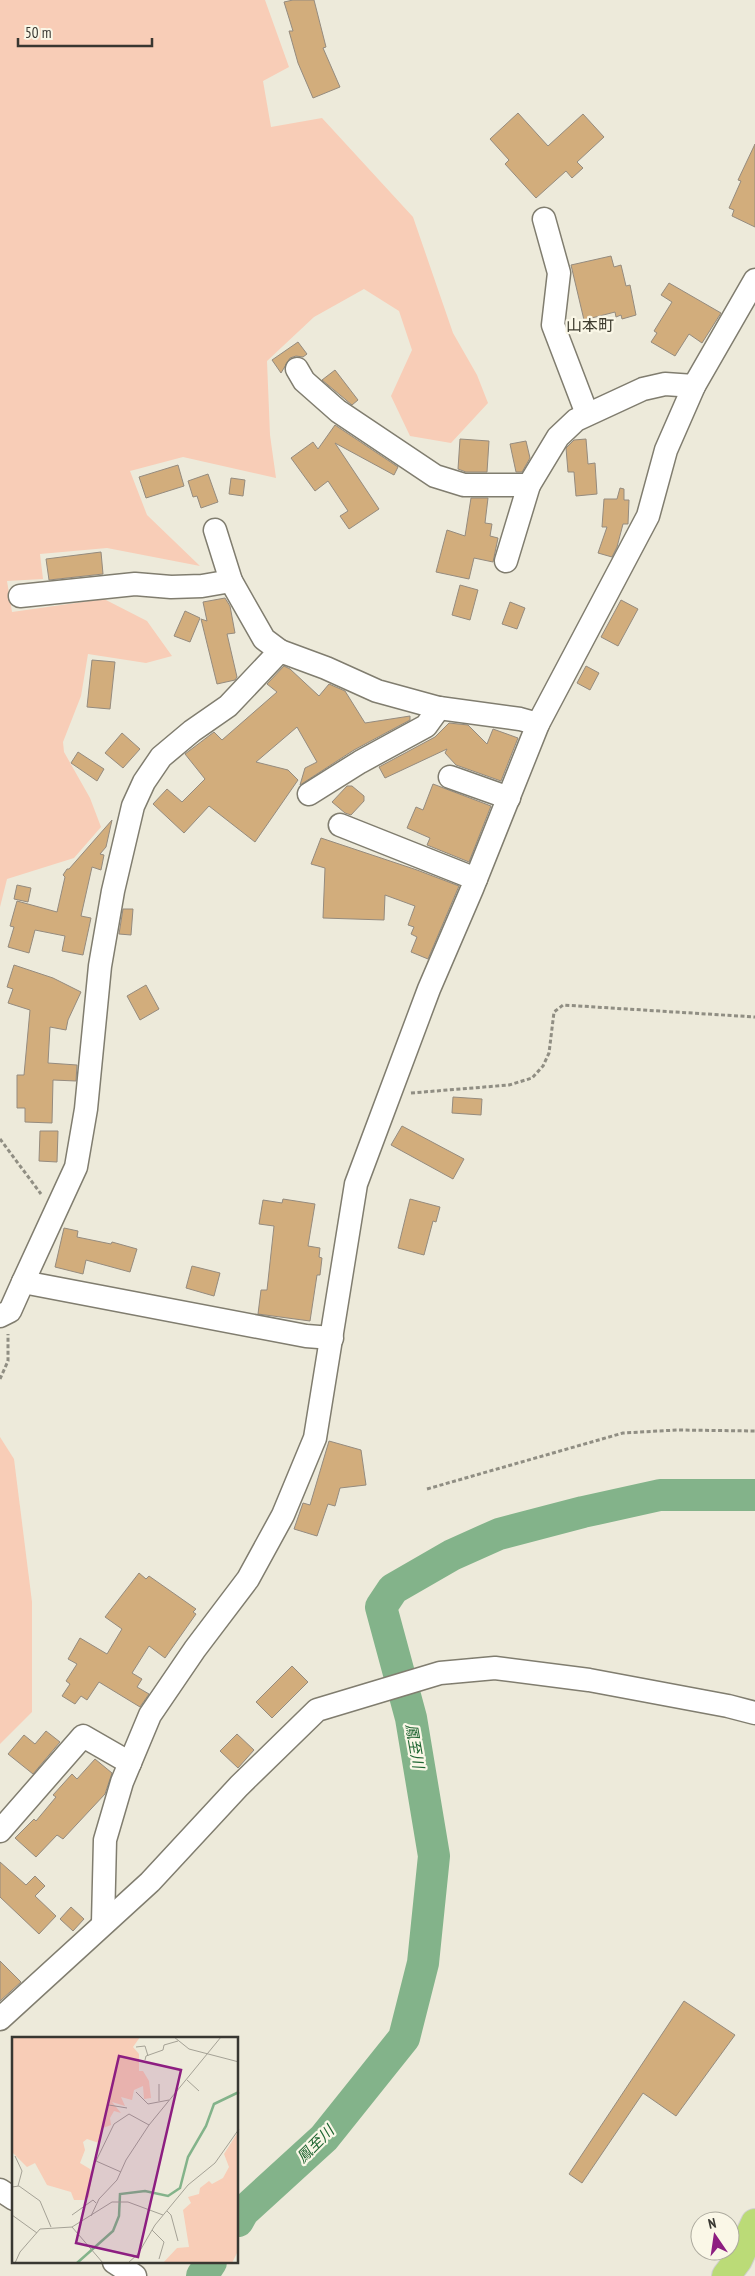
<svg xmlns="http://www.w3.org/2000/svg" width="755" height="2276" viewBox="0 0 755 2276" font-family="'PT Sans Narrow','Noto Sans JP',sans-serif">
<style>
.green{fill:#f8cdb7}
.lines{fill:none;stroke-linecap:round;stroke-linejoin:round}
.river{stroke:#83b38a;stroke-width:32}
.building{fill:#d2ad7c;stroke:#958b7e}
.minor-casing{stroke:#807d6f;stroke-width:25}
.highway-casing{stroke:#cfcfce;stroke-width:30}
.path{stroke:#908e83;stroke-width:3;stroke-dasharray:4 2.5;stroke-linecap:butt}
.minor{stroke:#fff;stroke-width:22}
.highway{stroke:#bbdb77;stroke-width:28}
.labels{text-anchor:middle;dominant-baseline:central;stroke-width:4.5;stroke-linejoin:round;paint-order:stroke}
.water-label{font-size:15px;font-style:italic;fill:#1f6531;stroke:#faf7e7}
.quarter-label{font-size:16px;fill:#3d3b2e;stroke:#faf7e7}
.inset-river{fill:none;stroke:#83b38a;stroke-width:2.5}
.inset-road{fill:none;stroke:#a5a296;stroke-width:1}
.view{fill:#8d1e81;fill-opacity:0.15;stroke:#8d1e81;stroke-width:2.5}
.inset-edge{fill:none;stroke:#383731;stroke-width:2.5}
</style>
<rect width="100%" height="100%" fill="#edeada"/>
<g class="green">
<path d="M0,0H265L289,67L263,81L271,127L322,118L413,217L453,333L477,375L488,403L451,443L410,436L391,396L412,350L399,311L364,289L314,317L267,361L270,435L276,478L183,457L130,471L147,515L200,566L107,548L40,554L43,579L7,581L12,612L104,599L147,621L172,656L146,663L88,654L81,696L63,742L64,752L90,798L101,827L74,858L7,879L0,907Z"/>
<path d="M0,1437L14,1459L32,1602V1712L0,1744Z"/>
</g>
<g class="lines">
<g class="river">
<path d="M238,2221L243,2212L324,2138L404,2038L423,1963L434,1856L411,1718L381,1607L393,1589L452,1555L499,1534L583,1512L660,1495H755"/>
<path d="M202,2276L211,2262"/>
</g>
</g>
<g class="building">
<path d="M293,0H314L326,47L323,48L340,87L313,98L298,63L289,31H293L284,2Z"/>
<path d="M518,113L548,146L583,114L604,137L577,162L583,168L572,178L566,171L536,198L505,164L509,160L490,139Z"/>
<path d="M755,144V227L732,216L734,210L729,208L741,181L738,180Z"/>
<path d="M611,256L614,267L621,265L626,286L630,285L636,315L622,319L621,315L616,317L615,312L584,320L571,265Z"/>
<path d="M669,283L721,313L702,343L689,334L675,356L651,342L657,333L654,331L672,302L661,295Z"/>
<path d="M298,342L307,354L303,357L296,356L290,358L281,373L272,360Z"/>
<path d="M335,370L358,400L352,405L322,380Z"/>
<path d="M335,425L398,467L394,475L335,443L379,509L349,529L340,516L348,511L328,481L315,491L291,458L313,442L318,449Z"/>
<path d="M460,439L489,441L487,472H466L458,469Z"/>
<path d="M586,439L588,464L595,463L597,494L576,496L574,472H568L566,448L574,440Z"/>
<path d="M526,441L530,458L522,472H516L510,444Z"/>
<path d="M178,465L184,486L146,498L139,477Z"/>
<path d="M208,474L218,502L201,508L197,496L193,497L188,481Z"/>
<path d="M231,478L245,480L243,496L229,494Z"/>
<path d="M620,488L624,489V500H629L628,524H623L617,547L612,557L598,553L607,527H602L604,499H617Z"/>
<path d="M471,498H488L485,523L492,524L490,536L498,538L493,562L474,558L469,579L436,572L447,530L465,536Z"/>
<path d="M101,552L103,574L49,580L46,559Z"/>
<path d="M460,585L478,590L470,620L452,615Z"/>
<path d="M225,598L230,606L235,633L227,634L237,677L235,680L217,684L201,619L207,621L203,602Z"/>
<path d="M621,600L638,609L618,646L601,637Z"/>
<path d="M510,602L525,608L517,629L502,624Z"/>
<path d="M185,611L200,618L190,642L174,636Z"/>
<path d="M92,660L115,662L110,709L87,707Z"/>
<path d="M284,666L290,669L319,696L329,684L345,691L365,723L410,716V720L354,750L300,785L305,768L317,762L297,727L256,762L288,770L298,780L255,842L209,806L184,833L153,804L167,789L182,802L205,779L185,754L214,732L222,740L277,692L267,684Z"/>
<path d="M586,666L599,673L590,690L577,683Z"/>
<path d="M449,723L468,725L487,744L493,729L518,738L501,781L456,765L445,753L447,749L385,778L379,767L435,737Z"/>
<path d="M122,733L140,749L123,768L105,753Z"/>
<path d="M78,752L104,769L97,781L71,763Z"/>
<path d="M433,784L491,806L469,862L427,845L430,838L407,828L416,807L423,810Z"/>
<path d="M347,786H352L364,796V801L351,815L345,813L332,802Z"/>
<path d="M112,820L106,847L100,854L104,855L101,870L92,867L81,916L91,918L83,955L62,951L65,936L35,930L29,953L8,947L14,927L10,926L17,901L57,912L65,877L63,875L67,869H69Z"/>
<path d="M321,838L417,870L459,886L428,959L411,952L417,937L411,934L414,927L408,925L415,906L385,895L384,920L323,918L325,868L311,864Z"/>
<path d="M17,885L31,888L28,902L14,899Z"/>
<path d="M123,909H133L131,935L119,934Z"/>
<path d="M14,965L53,978L81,992L68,1020L66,1030L50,1027L48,1063L77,1065L76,1081L53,1080L52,1123L25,1122V1108H17V1075H24L30,1010L8,1003L13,989L7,987Z"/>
<path d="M146,985L159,1009L140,1020L127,996Z"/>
<path d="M453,1097L482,1099L481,1115L452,1113Z"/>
<path d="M402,1126L464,1159L453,1179L391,1145Z"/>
<path d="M40,1131H58L57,1162L39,1161Z"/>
<path d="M283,1199L315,1204L308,1246L320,1248L319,1257L322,1258L320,1275H317L310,1321L258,1314L261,1290H267L274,1226L259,1224L263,1200L282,1203Z"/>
<path d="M410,1199L440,1207L436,1222L433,1221L424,1255L398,1248Z"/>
<path d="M64,1228L78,1231L77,1237L111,1244L112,1242L137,1249L130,1272L86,1260L83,1274L55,1267Z"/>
<path d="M192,1266L220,1273L214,1296L186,1288Z"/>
<path d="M329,1441L361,1450L366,1485L340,1488L335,1506L328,1504L317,1536L294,1529L303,1503L310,1505Z"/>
<path d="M139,1573L146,1579L149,1576L196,1609L193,1612L196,1614L165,1658L149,1646L132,1673L142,1679L137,1687L149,1694L140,1707L99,1682L87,1700L81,1696L75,1704L62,1696L70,1684L66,1681L77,1664L68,1659L80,1638L107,1654L122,1629L105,1617Z"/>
<path d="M292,1666L308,1682L272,1718L256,1702Z"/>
<path d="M46,1731L60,1742L33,1774L8,1754L24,1735L35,1744Z"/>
<path d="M237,1734L254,1750L238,1768L220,1751Z"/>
<path d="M95,1759L112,1773L105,1794L63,1839L57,1835L36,1857L15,1838L34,1819L36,1821L56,1797L53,1795L72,1774L77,1779Z"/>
<path d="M0,1862L26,1885L35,1876L45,1886L35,1896L56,1916L39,1934L0,1897Z"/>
<path d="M71,1907L84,1919L73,1931L60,1919Z"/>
<path d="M0,1961L21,1982L0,2001Z"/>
<path d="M684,2001L735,2035L676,2116L643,2093L582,2183L569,2174Z"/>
</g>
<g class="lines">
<defs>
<g id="minor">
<path d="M544,219L559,273L553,325L587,414"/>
<path d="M297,369L304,381L338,411L435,476L464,485H529L558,437L576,420L643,389L665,384L694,386"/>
<path d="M215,530L231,581L264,639L280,651"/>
<path d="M506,561L529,485"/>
<path d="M20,596L135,584L171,587L202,586L231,581"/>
<path d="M450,777L509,798"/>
<path d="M309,794L360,762L426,726L439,708"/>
<path d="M340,825L476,879"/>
<path d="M0,1316L10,1311L23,1282"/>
<path d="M332,1338L306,1336L23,1282L76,1167L86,1109L100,966L113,891L133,806L144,782L161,757L192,731L228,706L280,651L326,668L377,691L439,708L520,719L538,724"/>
<path d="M0,1831L83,1736L130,1763"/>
<path d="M103,1923L105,1840L122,1782L150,1715L195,1649L248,1579L283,1515L315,1438L356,1184L429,989L472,889L538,724L648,516L666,450L694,386L755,280"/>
<path d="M0,2019L150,1882L239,1786L317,1710L440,1673L495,1668L589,1680L728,1706L755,1713"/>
<path d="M0,2190L14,2199"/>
<path d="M114,2262L135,2276"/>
</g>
<path id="highway" d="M726,2276L738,2260L755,2223"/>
</defs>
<use href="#minor" class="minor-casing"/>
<use href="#highway" class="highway-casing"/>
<g class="path">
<path d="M411,1093L509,1085L532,1078L543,1066L549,1053L554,1012L563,1005L755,1017"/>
<path d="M0,1139L41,1194"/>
<path d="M0,1379L8,1361V1334"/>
<path d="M427,1489L623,1433L677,1430L755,1431"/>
</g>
<use href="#minor" class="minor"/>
<use href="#highway" class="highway"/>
</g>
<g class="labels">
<g class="water-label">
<text transform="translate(415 1746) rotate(80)">鳳至川</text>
<text transform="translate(315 2144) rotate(-45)">鳳至川</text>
</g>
<g class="quarter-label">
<text x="590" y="325">山本町</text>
</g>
</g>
<g transform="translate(12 2037)">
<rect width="226" height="226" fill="#edeada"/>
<path d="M0,0H128L121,10L127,17V34H131L137,44L139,61L132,62L131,49L122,53L120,63L109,60L113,69L100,65L109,76L102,74L98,81L99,88L91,91L87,106L75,102L71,105L73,113L68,126L78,132L80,139L77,160L72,163H62L59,155L35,148L23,126L15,130L0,115ZM226,95L227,212L220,226H151L165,211L177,210L171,173L179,166L176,160L187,157L188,151L197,144L200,147L211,141L217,130L212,117Z" fill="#f8cdb7"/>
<path class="inset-river" d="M65,226L101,194L107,179L108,157L133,154L156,159L168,151L176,120L194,89L202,67L227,55"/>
<path class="inset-road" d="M162,0L177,12L227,25M124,10L133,9L136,19M133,23L134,19L151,13L152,8L166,4M175,43L187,54M124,55L136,67L157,63M147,64V47M97,68L115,71M3,119L10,134L6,149M109,135L84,124L102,87L117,77L137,88M0,150L7,149L28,164L39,190M155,174L159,178L166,204M0,178L25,196M60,178L81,163L84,166M79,179L87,162L105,143L114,123L137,88L209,0M60,190L91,226M140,193L152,205L147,222M3,226L8,215L28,192L60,190L100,165H116L151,178M116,226L126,217L143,188L176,148L203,126L227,92"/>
<path class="view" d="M107,19L169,33L126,220L64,206Z"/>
<rect width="226" height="226" class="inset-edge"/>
</g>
<g transform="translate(715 2236) rotate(347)"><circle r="24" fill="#faf7e7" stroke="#acaa9e"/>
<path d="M0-4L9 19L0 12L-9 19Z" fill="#8d1e81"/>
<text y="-8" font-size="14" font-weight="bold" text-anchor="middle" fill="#383731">N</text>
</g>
<path d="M18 38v8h134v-8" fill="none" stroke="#383731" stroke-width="2.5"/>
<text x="25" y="38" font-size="15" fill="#383731" stroke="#faf7e7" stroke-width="4" paint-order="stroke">50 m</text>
</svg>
